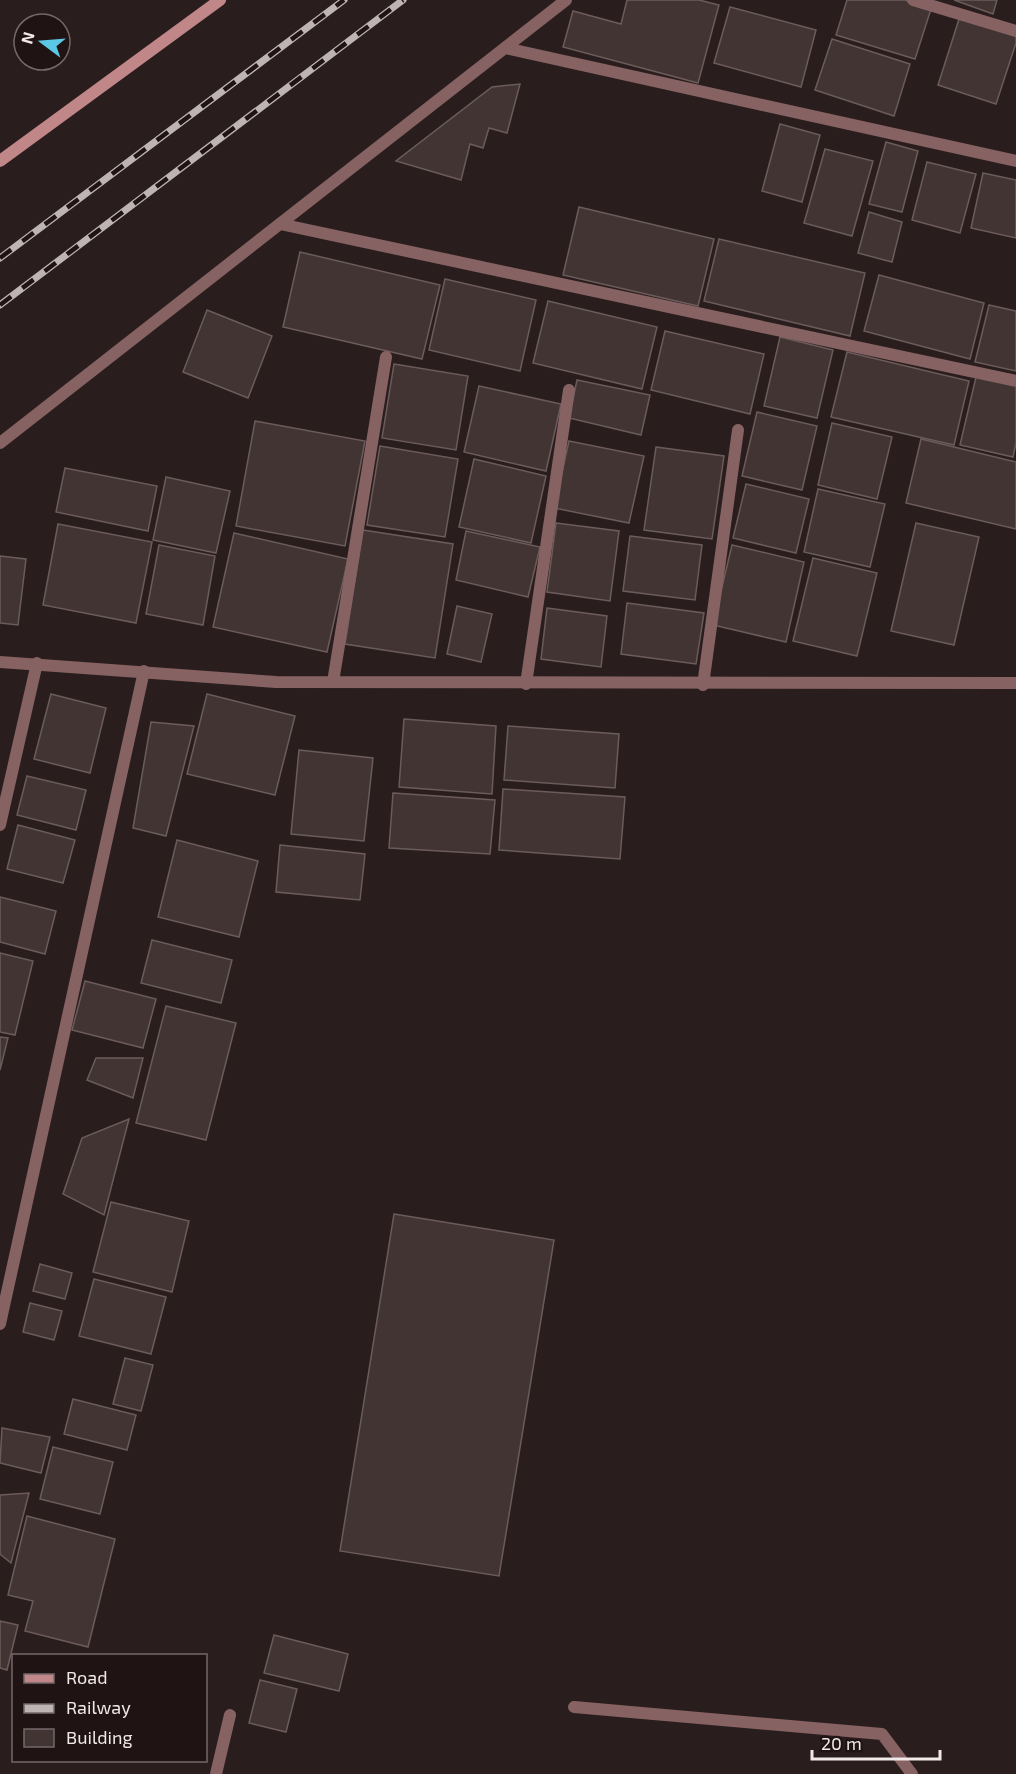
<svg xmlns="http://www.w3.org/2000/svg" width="1016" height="1774" viewBox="0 0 1016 1774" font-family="'Exo 2',sans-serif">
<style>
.building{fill:#433434;stroke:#6b5c5b;stroke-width:1.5}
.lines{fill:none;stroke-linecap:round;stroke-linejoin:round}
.lane{stroke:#866262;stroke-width:12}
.street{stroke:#866262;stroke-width:12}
.secondary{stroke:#c18788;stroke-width:12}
.rail-casing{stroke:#beb4b4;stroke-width:7}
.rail{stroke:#201314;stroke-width:4.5;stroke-dasharray:14;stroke-linecap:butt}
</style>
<rect width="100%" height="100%" fill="#2a1d1d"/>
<g class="building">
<path d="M627,0H699L719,5L698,83L563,47L573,11L621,24Z"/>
<path d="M847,0H905L931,9L915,59L836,35Z"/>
<path d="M954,0H997L993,14Z"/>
<path d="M730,7L816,30L801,87L714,63Z"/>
<path d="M960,16L1016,33V43L996,104L938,85Z"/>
<path d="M832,39L910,64L894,116L815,90Z"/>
<path d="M520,84L507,133L489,128L483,148L470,144L461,180L396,161L492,87Z"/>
<path d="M780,124L820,135L802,202L762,191Z"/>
<path d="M886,142L918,151L902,212L869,204Z"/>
<path d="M825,149L873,161L852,236L804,223Z"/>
<path d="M927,162L976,174L960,233L912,220Z"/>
<path d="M983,173L1016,180V238L971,228Z"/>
<path d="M579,207L714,239L698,306L563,275Z"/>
<path d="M869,212L902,222L892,262L858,253Z"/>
<path d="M719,239L865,273L850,336L704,301Z"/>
<path d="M300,252L440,285L422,359L283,327Z"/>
<path d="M879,275L984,303L970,359L864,331Z"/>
<path d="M445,279L536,300L520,371L429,350Z"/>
<path d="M548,301L657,327L642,389L533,363Z"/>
<path d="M989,305L1016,311V371L975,362Z"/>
<path d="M207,310L272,336L248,398L183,372Z"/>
<path d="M665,331L764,354L750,414L651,390Z"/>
<path d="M780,337L833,350L817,418L764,406Z"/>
<path d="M847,352L969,381L954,445L831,417Z"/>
<path d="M394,364L468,376L456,450L382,438Z"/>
<path d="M977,373L1016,383V443L1013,457L960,445Z"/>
<path d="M577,380L650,395L641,435L569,418Z"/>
<path d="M479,386L561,404L546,471L464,452Z"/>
<path d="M757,412L817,426L802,490L742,476Z"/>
<path d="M255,421L365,441L345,546L236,526Z"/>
<path d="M832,423L892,437L877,499L818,485Z"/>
<path d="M921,439L1016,462V529L906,503Z"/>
<path d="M569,441L644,456L629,523L554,508Z"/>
<path d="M380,446L458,459L445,537L367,525Z"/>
<path d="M656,447L724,456L712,539L644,530Z"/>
<path d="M474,459L546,476L531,543L459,527Z"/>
<path d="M65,468L157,486L148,531L56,512Z"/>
<path d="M166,477L230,491L216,553L153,540Z"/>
<path d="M746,484L809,499L796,553L733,538Z"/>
<path d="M818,489L885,504L870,567L804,552Z"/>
<path d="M556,523L619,531L610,601L547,592Z"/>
<path d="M916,523L979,537L954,645L891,631Z"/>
<path d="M58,524L152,542L136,623L43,605Z"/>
<path d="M363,530L453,544L435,658L345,644Z"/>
<path d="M466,531L540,547L528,597L456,580Z"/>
<path d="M234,533L348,559L327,652L213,627Z"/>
<path d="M630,536L702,545L695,600L623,591Z"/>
<path d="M159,545L215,556L203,625L146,614Z"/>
<path d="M732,545L804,562L786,642L713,625Z"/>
<path d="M0,556L26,559L18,625L0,623Z"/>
<path d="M813,558L877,573L857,656L793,641Z"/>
<path d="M627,603L704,613L696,664L621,654Z"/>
<path d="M457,606L492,614L481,662L447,654Z"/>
<path d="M547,608L607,616L601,667L541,659Z"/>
<path d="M51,694L106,708L90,773L34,759Z"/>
<path d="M207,694L295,716L275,795L187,774Z"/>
<path d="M404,719L496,726L492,794L399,787Z"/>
<path d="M151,722L194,726L166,836L133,828Z"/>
<path d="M508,726L619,734L615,788L504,780Z"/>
<path d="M299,750L373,758L364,841L291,834Z"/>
<path d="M27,776L86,790L76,830L17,815Z"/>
<path d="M503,789L625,797L620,859L499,850Z"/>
<path d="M393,793L495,800L490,854L389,848Z"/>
<path d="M18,825L75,840L63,883L7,869Z"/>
<path d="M177,840L258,861L239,937L158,917Z"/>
<path d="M280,845L365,854L360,900L276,892Z"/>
<path d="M0,897L56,911L45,954L0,942Z"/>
<path d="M152,940L232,960L221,1003L141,983Z"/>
<path d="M0,953L33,961L15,1035L0,1032Z"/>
<path d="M85,981L156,999L143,1048L72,1030Z"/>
<path d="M166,1006L236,1023L206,1140L136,1123Z"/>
<path d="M0,1037L8,1038L0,1070Z"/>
<path d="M96,1058H143L133,1098L87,1080Z"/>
<path d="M129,1119L104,1215L63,1194L82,1138Z"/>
<path d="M111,1202L189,1221L172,1292L93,1272Z"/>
<path d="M394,1214L554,1240L499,1576L340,1551Z"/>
<path d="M40,1264L72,1273L65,1299L33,1291Z"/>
<path d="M94,1279L166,1297L151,1354L79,1336Z"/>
<path d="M30,1303L62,1311L54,1340L23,1332Z"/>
<path d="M125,1358L153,1365L141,1411L113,1404Z"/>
<path d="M73,1399L136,1415L127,1450L64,1434Z"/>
<path d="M2,1428L50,1437L41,1473L0,1463Z"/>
<path d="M53,1447L113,1462L100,1514L40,1499Z"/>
<path d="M29,1493L11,1563L0,1554V1495Z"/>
<path d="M27,1516L115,1539L88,1647L25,1631L33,1601L8,1595Z"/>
<path d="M0,1621L18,1625L7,1670L0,1668Z"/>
<path d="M274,1635L348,1654L339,1691L264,1673Z"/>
<path d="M260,1680L297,1689L286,1732L249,1723Z"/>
</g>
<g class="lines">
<path class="lane" d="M574,1707L882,1734L912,1774"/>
<g class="street">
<path d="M913,0L1016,31"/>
<path d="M505,48L1016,161"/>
<path d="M280,224L1016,381"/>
<path d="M0,443L566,0"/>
<path d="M0,662L276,682L1016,683"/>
<path d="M333,682L386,357"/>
<path d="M526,684L569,390"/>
<path d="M703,685L738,430"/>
<path d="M0,825L37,663"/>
<path d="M0,1324L144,671"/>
<path d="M216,1774L230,1715"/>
</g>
<path class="secondary" d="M0,161L220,0"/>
<defs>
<g id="rail">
<path d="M0,258L344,0"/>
<path d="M0,305L403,0"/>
</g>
</defs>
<use href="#rail" class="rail-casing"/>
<use href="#rail" class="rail"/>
</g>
<rect x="12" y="1654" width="195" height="108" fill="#201314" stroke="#746869" stroke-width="1.5"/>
<rect x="24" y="1674" width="30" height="9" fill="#c18788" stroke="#746869" stroke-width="1.5"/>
<text x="66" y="1684" font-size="18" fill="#f1e8e8">Road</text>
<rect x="24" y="1704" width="30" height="9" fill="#beb4b4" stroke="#746869" stroke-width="1.5"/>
<text x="66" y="1714" font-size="18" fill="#f1e8e8">Railway</text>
<rect x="24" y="1729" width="30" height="18" fill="#433434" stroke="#746869" stroke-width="1.5"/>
<text x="66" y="1744" font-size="18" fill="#f1e8e8">Building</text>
<g transform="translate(42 42) rotate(286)"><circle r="28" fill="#201314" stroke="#746869" stroke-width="1.5"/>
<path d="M0-4.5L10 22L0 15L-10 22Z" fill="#5bc8e6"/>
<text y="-9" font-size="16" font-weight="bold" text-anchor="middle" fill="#f1e8e8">N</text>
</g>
<path d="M812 1750v9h128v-9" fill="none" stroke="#f1e8e8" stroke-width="3"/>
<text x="821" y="1750" font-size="18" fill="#f1e8e8" stroke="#201314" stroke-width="4.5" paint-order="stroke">20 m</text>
</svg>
